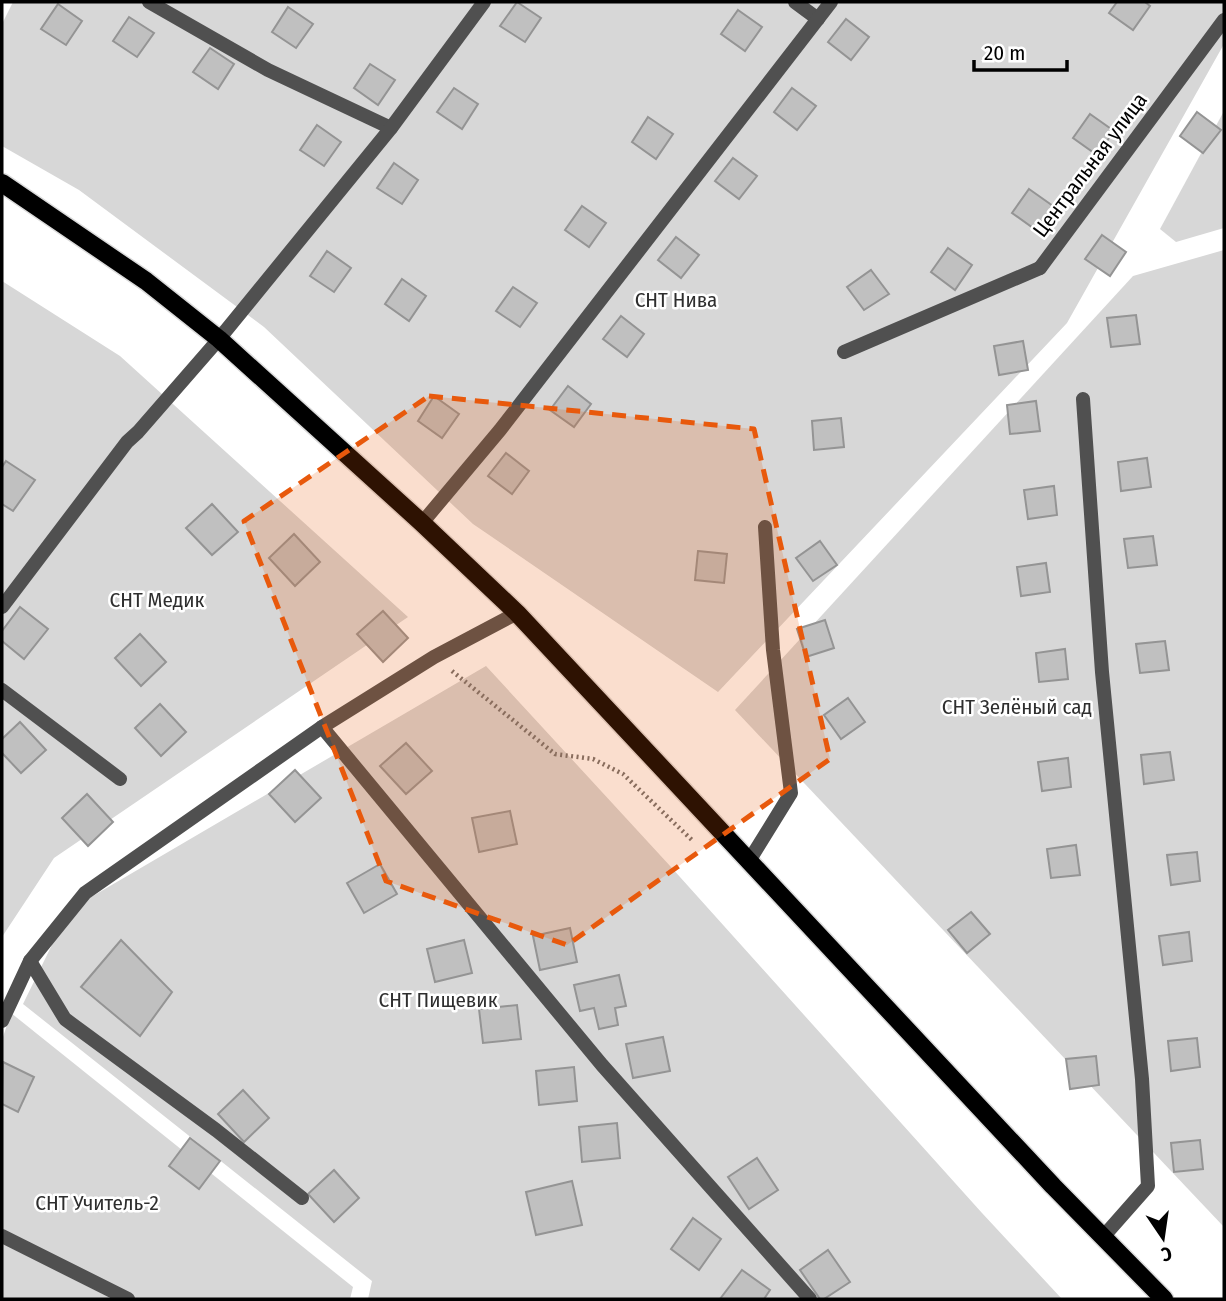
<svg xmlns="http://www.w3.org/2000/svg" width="1226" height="1301" viewBox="0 0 1226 1301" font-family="'Fira Sans Condensed',sans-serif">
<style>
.green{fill:#d7d7d7}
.building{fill:#c0c0c0;stroke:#949494;stroke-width:2}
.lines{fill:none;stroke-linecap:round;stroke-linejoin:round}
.primary-casing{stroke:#dbdbdb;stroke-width:21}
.path{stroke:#727272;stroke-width:4.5;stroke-dasharray:2 3.5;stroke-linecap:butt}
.service{stroke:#505050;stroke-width:14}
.minor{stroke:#505050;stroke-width:14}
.primary{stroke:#000;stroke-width:18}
.marked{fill:#e8590c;fill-opacity:0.2;stroke:#e8590c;stroke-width:5;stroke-dasharray:14 9;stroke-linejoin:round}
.labels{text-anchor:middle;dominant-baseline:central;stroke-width:5;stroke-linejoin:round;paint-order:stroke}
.street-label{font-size:21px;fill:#000;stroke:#fff}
.park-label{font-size:21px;fill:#2e2e2e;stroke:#fff}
</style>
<rect width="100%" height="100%" fill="#fff"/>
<g class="green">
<path d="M13,2H1224V44L1067,323L718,692L473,524L264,327L79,190L2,146V24Z"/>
<path d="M1224,111V228L1176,242L1160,229Z"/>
<path d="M1224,250V1227L735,710L1133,276Z"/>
<path d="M2,281L120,356L408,617L54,858L2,937Z"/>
<path d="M486,666L671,867L982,1213L1062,1299H368L372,1281L23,1004L69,910Z"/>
<path d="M11,1013L353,1287L350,1299H2V1040Z"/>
</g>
<g class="building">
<path d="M517,2L541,18L525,42L500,26Z"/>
<path d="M1117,2H1145L1150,6L1133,30L1109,13Z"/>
<path d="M58,4L82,21L66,45L41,29Z"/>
<path d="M288,7L313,24L296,48L272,32Z"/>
<path d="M738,10L762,27L745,51L721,34Z"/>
<path d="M129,17L154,33L137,57L113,41Z"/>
<path d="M846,19L869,37L851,60L828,42Z"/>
<path d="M210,48L234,64L218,89L193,72Z"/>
<path d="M370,64L395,80L378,105L354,88Z"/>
<path d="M454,88L478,104L462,129L437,112Z"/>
<path d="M792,88L816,106L797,130L774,112Z"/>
<path d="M1197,112L1221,130L1203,153L1180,136Z"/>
<path d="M1090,114L1114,131L1097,155L1073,138Z"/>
<path d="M648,117L673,134L656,159L632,142Z"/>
<path d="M317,125L341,142L324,166L300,150Z"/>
<path d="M733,158L757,176L739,199L715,181Z"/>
<path d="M394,163L418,180L402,204L377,188Z"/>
<path d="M1029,189L1053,206L1036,230L1012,213Z"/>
<path d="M582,206L606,223L589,247L565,230Z"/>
<path d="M1102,235L1126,252L1110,276L1085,259Z"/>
<path d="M676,237L699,255L681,278L658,260Z"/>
<path d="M948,248L972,265L955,290L931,272Z"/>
<path d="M327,251L351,268L334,292L310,276Z"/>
<path d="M871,270L889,294L864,310L847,287Z"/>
<path d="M402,279L426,296L409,321L385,304Z"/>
<path d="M513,287L537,303L520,327L496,311Z"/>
<path d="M1136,315L1140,344L1111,347L1107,318Z"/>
<path d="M621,316L644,334L627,357L603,339Z"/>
<path d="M1023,341L1028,370L999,375L994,346Z"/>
<path d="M568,386L591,404L574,427L550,410Z"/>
<path d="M434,396L459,414L442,438L418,421Z"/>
<path d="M1036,401L1040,431L1010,434L1007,405Z"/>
<path d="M841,418L844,447L814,450L812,421Z"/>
<path d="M506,453L529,471L512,494L488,476Z"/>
<path d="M1147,458L1151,487L1121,491L1118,462Z"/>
<path d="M6,461L35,480L13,511L2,504V467Z"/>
<path d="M1054,486L1057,515L1028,519L1024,490Z"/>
<path d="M212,504L238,532L212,555L186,528Z"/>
<path d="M294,534L320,562L295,586L269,558Z"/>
<path d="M1153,536L1157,565L1128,568L1124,539Z"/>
<path d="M820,541L837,565L813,581L796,558Z"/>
<path d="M698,551L727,554L724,583L695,580Z"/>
<path d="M1046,563L1050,592L1021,596L1017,567Z"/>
<path d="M20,607L48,629L24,659L2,641V631Z"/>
<path d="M383,611L408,638L383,662L357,634Z"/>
<path d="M825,620L834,648L806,657L797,629Z"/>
<path d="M140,634L166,662L141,686L115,658Z"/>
<path d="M1165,641L1169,670L1140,673L1136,644Z"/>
<path d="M1065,649L1068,679L1039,682L1036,653Z"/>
<path d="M848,698L865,722L841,739L824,715Z"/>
<path d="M160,704L186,732L161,756L135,728Z"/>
<path d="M20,722L46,750L21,773L2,753V739Z"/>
<path d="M406,743L432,771L406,794L380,766Z"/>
<path d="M1170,752L1174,780L1144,784L1141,755Z"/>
<path d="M1068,758L1071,787L1042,791L1038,762Z"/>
<path d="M295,770L321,798L295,822L269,794Z"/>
<path d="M87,794L113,822L88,846L62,818Z"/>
<path d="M510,811L517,844L479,852L472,818Z"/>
<path d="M1076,845L1080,875L1051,878L1047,849Z"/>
<path d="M1197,852L1200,881L1171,885L1167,855Z"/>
<path d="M380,864L397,894L364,913L347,883Z"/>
<path d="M971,912L990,934L967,953L948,930Z"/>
<path d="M570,928L577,962L540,970L533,936Z"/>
<path d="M1189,932L1192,961L1163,965L1159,936Z"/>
<path d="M121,940L172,992L140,1036L81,987Z"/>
<path d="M464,940L472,973L435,982L427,949Z"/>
<path d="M619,975L626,1006L615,1008L618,1025L599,1029L594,1008L580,1011L574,985Z"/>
<path d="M517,1005L521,1039L483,1043L479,1009Z"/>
<path d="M663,1037L670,1071L633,1078L626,1044Z"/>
<path d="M1197,1038L1200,1067L1171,1071L1168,1041Z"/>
<path d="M1096,1056L1099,1085L1070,1089L1066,1059Z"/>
<path d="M3,1062L34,1077L18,1112L2,1104Z"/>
<path d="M574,1067L577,1101L539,1105L536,1071Z"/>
<path d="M243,1090L269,1118L244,1142L218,1114Z"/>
<path d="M617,1123L620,1158L582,1162L579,1127Z"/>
<path d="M190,1138L220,1161L199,1189L169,1166Z"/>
<path d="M1200,1140L1203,1169L1174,1172L1171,1143Z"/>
<path d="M757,1158L778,1190L749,1209L728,1177Z"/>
<path d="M334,1170L359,1198L334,1222L308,1194Z"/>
<path d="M572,1181L582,1225L536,1235L526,1192Z"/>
<path d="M693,1218L721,1239L699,1270L671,1249Z"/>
<path d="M828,1250L850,1282L824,1299H820L800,1270Z"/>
<path d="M742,1270L770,1290L764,1299H720Z"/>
</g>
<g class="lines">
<defs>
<path id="primary" d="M2,183L146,281L219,339L422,523L517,613L1053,1186L1164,1299"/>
</defs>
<use href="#primary" class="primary-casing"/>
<path class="path" d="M452,671L555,754L593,759L623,774L694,842"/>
<g class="service">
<path d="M149,2L268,70L391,128"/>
<path d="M795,2L818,19"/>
<path d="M844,352L1040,268"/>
<path d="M1083,399L1102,672L1142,1079L1148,1186L1103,1237"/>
<path d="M422,523L500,430L831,2"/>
<path d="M2,607L127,442L138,432L219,339L391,128L484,2"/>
<path d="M2,690L120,779"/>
<path d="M322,727L602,1065L810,1299"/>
<path d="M749,861L791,793L773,650L765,527"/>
<path d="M30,961L65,1019L216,1130L302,1198"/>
</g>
<g class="minor">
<path d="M1040,268L1224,20"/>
<path d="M2,1021L30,961L85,893L322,727L434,657L517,613"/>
<path d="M2,1236L128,1299"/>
</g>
<use href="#primary" class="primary"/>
</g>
<path class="marked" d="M429,396L754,429L830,759L567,945L386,881L244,521Z"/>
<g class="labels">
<g class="street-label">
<text transform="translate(1090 165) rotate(-53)">Центральная улица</text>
</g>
<g class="park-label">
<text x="676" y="300">СНТ Нива</text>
<text x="157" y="600">СНТ Медик</text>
<text x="1017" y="707">СНТ Зелёный сад</text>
<text x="438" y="1000">СНТ Пищевик</text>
<text x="97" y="1203">СНТ Учитель-2</text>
</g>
</g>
<rect width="1226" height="1301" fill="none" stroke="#000000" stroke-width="7"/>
<g transform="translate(1163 1238) rotate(167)" stroke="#ffffff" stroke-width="5" paint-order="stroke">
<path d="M0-5L12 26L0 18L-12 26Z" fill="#000000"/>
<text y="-10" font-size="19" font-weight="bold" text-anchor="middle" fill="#000000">С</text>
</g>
<path d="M974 60v10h93v-10" fill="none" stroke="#000000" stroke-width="3.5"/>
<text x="984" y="60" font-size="21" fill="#000000" stroke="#ffffff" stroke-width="5" paint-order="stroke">20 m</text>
</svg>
